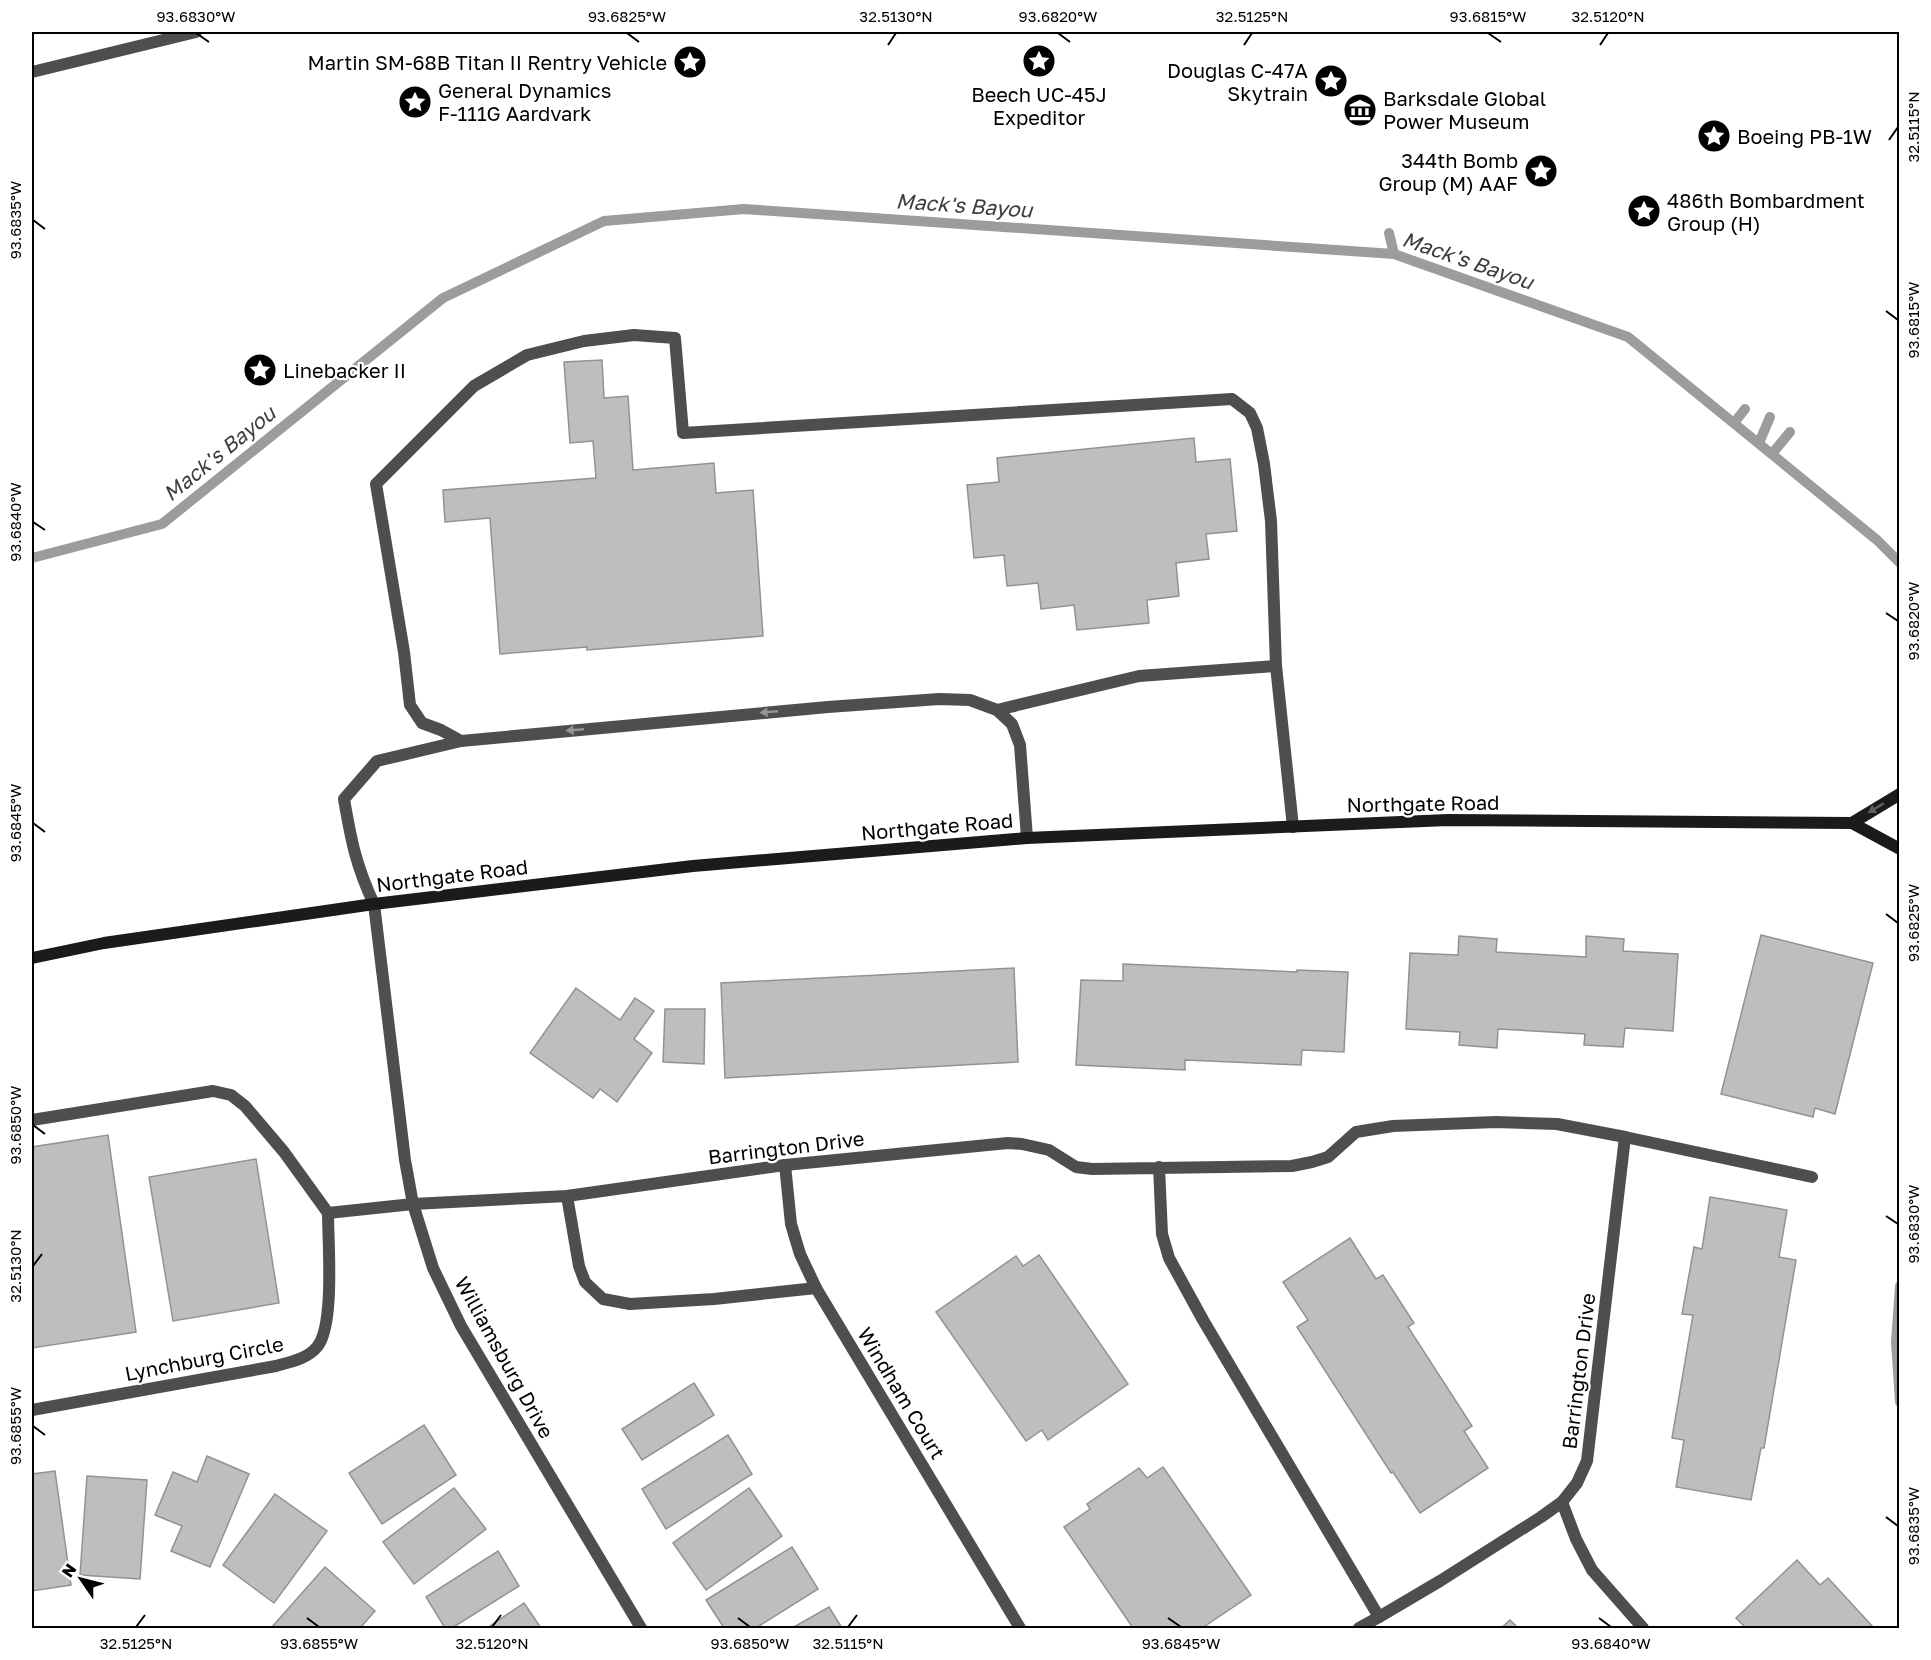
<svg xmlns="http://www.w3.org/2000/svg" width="1931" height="1660" viewBox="0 0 1931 1660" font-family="'Golos Text',sans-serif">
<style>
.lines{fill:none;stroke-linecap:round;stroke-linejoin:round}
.stream{stroke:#9c9c9c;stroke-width:10}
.building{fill:#bebebe;stroke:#929292;stroke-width:1.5}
.lane{stroke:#4e4e4e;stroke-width:12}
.street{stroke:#4e4e4e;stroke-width:12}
.secondary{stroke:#1b1b1b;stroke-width:12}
.oneway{fill:#959595}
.oneway2{fill:#5f5f5f}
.ticks{fill:none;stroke:#000;stroke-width:2}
.labels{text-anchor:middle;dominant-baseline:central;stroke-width:4.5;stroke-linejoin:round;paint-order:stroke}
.poi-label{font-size:20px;fill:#000;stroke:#fff;text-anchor:start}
.street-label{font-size:20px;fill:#000;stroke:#fff}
.water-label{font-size:21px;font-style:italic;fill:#3d3d3d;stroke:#fff}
.neatline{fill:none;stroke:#000;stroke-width:2}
.ticks-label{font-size:15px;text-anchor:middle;fill:#000}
</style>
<rect width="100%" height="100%" fill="#fff"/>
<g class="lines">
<g class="stream">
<path d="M1389,233L1394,254"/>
<path d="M1734,423L1745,409"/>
<path d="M1759,443L1770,417"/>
<path d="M1772,454L1790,432"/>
<path d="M32,558L162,524L443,298L604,221L744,209L1394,254L1628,337L1877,540L1900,563"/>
<path d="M1900,1286L1896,1342L1900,1402"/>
</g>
</g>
<g class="building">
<path d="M602,360L604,398L628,396L633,470L714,463L716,493L753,490L763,636L587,650V647L500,654L490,518L445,522L443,490L596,478L593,441L570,443L564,362Z"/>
<path d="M1194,438L1196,462L1230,459L1237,531L1206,534L1209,559L1176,563L1179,596L1147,600L1149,623L1077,630L1074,605L1041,609L1038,583L1007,586L1004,555L974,558L967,485L999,482L997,458Z"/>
<path d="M1761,935L1873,963L1835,1114L1815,1108L1813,1117L1721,1094Z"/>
<path d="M1459,936L1497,939L1496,952L1586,957V936L1624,939L1623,951L1678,954L1673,1031L1625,1028L1623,1047L1584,1045L1585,1034L1498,1029L1497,1048L1459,1045L1460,1032L1406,1029L1410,953L1458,955Z"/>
<path d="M1123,964L1297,972V970L1348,972L1344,1052L1302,1050L1301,1065L1185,1060V1070L1076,1065L1081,980L1123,981Z"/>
<path d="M1014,968L1018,1062L725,1078L721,983Z"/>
<path d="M576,988L620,1020L635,998L654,1011L634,1039L652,1053L617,1102L600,1089L593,1098L530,1053Z"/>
<path d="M665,1009H705L704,1064L663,1062Z"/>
<path d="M108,1135L136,1332L32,1348V1147Z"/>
<path d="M256,1159L279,1303L173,1321L149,1177Z"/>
<path d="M1710,1197L1787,1210L1779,1257L1796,1260L1764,1448H1761L1751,1500L1676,1487L1684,1440L1672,1438L1693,1315L1682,1314L1694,1247L1702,1249Z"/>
<path d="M1350,1238L1376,1279L1383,1275L1414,1323L1408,1327L1472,1426L1464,1431L1488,1468L1420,1513L1393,1472L1391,1473L1297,1327L1308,1320L1283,1282Z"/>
<path d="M1039,1255L1128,1384L1048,1440L1042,1430L1026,1441L936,1312L1016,1256L1023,1266Z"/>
<path d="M694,1383L714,1415L642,1460L622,1429Z"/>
<path d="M424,1425L456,1475L382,1524L349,1473Z"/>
<path d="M728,1435L752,1474L666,1529L642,1489Z"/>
<path d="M207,1456L249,1474L210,1567L171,1551L182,1526L155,1515L173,1472L197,1482Z"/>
<path d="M1163,1467L1251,1595L1202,1628H1133L1064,1527L1090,1509L1087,1504L1139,1468L1147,1478Z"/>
<path d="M55,1471L71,1585L32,1591V1474Z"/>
<path d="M87,1476L147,1480L140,1579L80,1575Z"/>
<path d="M454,1488L486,1529L414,1584L383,1542Z"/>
<path d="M749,1488L782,1536L706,1590L673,1543Z"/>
<path d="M275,1494L327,1531L274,1603L223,1565Z"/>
<path d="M792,1547L818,1589L756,1628H724L706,1600Z"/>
<path d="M498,1551L519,1586L452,1628H445L426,1597Z"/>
<path d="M1797,1560L1820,1585L1828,1578L1874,1628H1746L1736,1618Z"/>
<path d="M325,1567L375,1611L360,1628H271Z"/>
<path d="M524,1603L541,1628H487Z"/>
<path d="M829,1607L842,1628H792Z"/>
<path d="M1510,1620L1518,1628H1501Z"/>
</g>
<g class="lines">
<g class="lane">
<path d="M997,710L1139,676L1276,666"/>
<path d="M461,741L828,707L939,699L970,700L997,710L1012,724L1020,745L1027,838"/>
<path d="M374,904C356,866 351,840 344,799L377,761L461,741L441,730L422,723L410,705L404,652L376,484L474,386L527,355L584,341L634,335L675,338L683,433L1232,399L1250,413L1257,428L1264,464L1271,521L1276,666L1293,827"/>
<path d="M32,1120L213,1091L231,1095L245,1106L284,1152L328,1213"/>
<path d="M1625,1137L1812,1177"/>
<path d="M567,1196L579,1266L585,1282L603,1299L630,1304L714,1299L816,1288"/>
<path d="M1359,1628L1379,1617"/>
</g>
<g class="street">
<path d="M32,72L196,32"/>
<path d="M374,904L405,1160L413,1204L433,1268L461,1326L641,1628"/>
<path d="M785,1165L791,1224L800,1254L816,1288L1020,1628"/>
<path d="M32,1410L276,1366C290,1362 307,1359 317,1347C335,1326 328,1242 328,1213L413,1204L567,1196L785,1165L1008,1143L1022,1144L1049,1150L1076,1167L1092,1169L1292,1166L1312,1162L1328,1157L1356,1132L1393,1126L1496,1122L1557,1124L1625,1137L1587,1461L1577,1483L1562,1502L1541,1517L1440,1581L1379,1617L1203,1320L1169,1258L1162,1234L1159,1167"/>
<path d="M1562,1502L1576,1539L1592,1570L1643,1628"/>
</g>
<g class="secondary">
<path d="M1852,823L1900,794"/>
<path d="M32,958L104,943L374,904L693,866L1027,838L1448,820L1852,823L1900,849"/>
</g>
</g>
<defs><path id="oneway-solid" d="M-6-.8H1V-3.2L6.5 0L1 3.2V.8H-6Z" transform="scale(1.5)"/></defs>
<g class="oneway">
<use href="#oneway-solid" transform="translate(769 712) rotate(175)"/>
<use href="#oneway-solid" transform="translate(575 730) rotate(175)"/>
</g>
<use class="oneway2" href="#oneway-solid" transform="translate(1876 808) rotate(149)"/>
<path class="ticks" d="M196,33L209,42M627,33L639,42M1058,33L1070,42M1488,33L1501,42M888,45L896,33M1244,45L1252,33M1600,45L1608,33M1889,140L1898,127M33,220L45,229M1886,311L1898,320M33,522L45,530M1886,613L1898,621M33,823L45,832M1886,914L1898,923M33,1125L45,1134M1886,1216L1898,1224M33,1266L42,1254M33,1426L45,1435M1886,1517L1898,1526M307,1618L319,1627M738,1618L750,1627M1168,1618L1181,1627M1599,1618L1611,1627M136,1627L145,1615M492,1627L501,1615M848,1627L857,1615"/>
<defs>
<symbol id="sight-disc" viewBox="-11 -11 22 22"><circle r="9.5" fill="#000" stroke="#fff"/><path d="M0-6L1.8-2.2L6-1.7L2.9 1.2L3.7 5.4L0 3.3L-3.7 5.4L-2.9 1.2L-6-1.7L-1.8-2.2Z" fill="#fff"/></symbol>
<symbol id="museum-disc" viewBox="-11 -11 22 22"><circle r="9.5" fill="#000" stroke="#fff"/><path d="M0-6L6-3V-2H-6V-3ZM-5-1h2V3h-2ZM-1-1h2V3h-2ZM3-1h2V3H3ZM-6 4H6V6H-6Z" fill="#fff"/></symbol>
</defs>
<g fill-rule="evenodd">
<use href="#sight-disc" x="1020" y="42" width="38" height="38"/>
<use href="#sight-disc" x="671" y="43" width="38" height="38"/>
<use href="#sight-disc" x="1312" y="62" width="38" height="38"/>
<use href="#sight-disc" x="396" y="83" width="38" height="38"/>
<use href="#museum-disc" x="1341" y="91" width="38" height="38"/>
<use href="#sight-disc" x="1695" y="117" width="38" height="38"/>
<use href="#sight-disc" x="1522" y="152" width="38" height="38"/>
<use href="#sight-disc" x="1625" y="192" width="38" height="38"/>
<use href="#sight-disc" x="241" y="351" width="38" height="38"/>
</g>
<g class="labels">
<g class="poi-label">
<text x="667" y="62" text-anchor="end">Martin SM-68B Titan II Rentry Vehicle</text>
<text x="1308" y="70" text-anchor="end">Douglas C-47A<tspan x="1308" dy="23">Skytrain</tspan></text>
<text x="438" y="90">General Dynamics<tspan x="438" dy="23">F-111G Aardvark</tspan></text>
<text x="1039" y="94" text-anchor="middle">Beech UC-45J<tspan x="1039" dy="23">Expeditor</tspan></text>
<text x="1383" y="98">Barksdale Global<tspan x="1383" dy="23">Power Museum</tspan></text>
<text x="1737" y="136">Boeing PB-1W</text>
<text x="1518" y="160" text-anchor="end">344th Bomb<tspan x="1518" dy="23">Group (M) AAF</tspan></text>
<text x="1667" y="200">486th Bombardment<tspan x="1667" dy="23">Group (H)</tspan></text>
<text x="283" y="370">Linebacker II</text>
</g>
<g class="street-label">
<text transform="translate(1423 803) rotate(-1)">Northgate Road</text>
<text transform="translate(937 826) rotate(-5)">Northgate Road</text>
<text transform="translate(452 875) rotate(-7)">Northgate Road</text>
<text transform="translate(786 1147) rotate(-7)">Barrington Drive</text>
<text transform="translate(505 1357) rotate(61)">Williamsburg Drive</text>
<text transform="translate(204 1358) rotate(-11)">Lynchburg Circle</text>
<text transform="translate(1578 1371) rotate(-83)">Barrington Drive</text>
<text transform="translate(902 1393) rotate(59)">Windham Court</text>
</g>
<g class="water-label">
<text transform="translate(964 205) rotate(4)">Mack's Bayou</text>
<text transform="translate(1468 260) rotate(19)">Mack's Bayou</text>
<text transform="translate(219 453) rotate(-39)">Mack's Bayou</text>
</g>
</g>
<rect width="1931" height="1660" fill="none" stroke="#ffffff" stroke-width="66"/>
<g transform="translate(81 1579) rotate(305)" stroke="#ffffff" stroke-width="4.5" paint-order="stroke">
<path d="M0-4.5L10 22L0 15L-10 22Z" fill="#000000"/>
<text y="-9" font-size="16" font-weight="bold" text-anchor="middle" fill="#000000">N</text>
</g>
<rect x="33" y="33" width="1865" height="1594" class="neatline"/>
<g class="ticks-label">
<text x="196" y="22">93.6830°W</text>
<text x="627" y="22">93.6825°W</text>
<text x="896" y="22">32.5130°N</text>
<text x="1058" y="22">93.6820°W</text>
<text x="1252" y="22">32.5125°N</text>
<text x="1488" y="22">93.6815°W</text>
<text x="1608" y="22">32.5120°N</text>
<text transform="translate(1914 127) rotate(-90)" y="5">32.5115°N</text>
<text transform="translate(16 220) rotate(-90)" y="5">93.6835°W</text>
<text transform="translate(1914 320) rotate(-90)" y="5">93.6815°W</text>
<text transform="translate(16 522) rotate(-90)" y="5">93.6840°W</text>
<text transform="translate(1914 621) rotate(-90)" y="5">93.6820°W</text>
<text transform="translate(16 823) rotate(-90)" y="5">93.6845°W</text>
<text transform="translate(1914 923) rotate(-90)" y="5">93.6825°W</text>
<text transform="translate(16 1125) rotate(-90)" y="5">93.6850°W</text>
<text transform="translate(1914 1224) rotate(-90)" y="5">93.6830°W</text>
<text transform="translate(16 1266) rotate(-90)" y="5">32.5130°N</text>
<text transform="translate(16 1426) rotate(-90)" y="5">93.6855°W</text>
<text transform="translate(1914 1526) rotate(-90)" y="5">93.6835°W</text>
<text x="136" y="1649">32.5125°N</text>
<text x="319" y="1649">93.6855°W</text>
<text x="492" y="1649">32.5120°N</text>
<text x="750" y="1649">93.6850°W</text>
<text x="848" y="1649">32.5115°N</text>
<text x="1181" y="1649">93.6845°W</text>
<text x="1611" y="1649">93.6840°W</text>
</g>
</svg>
